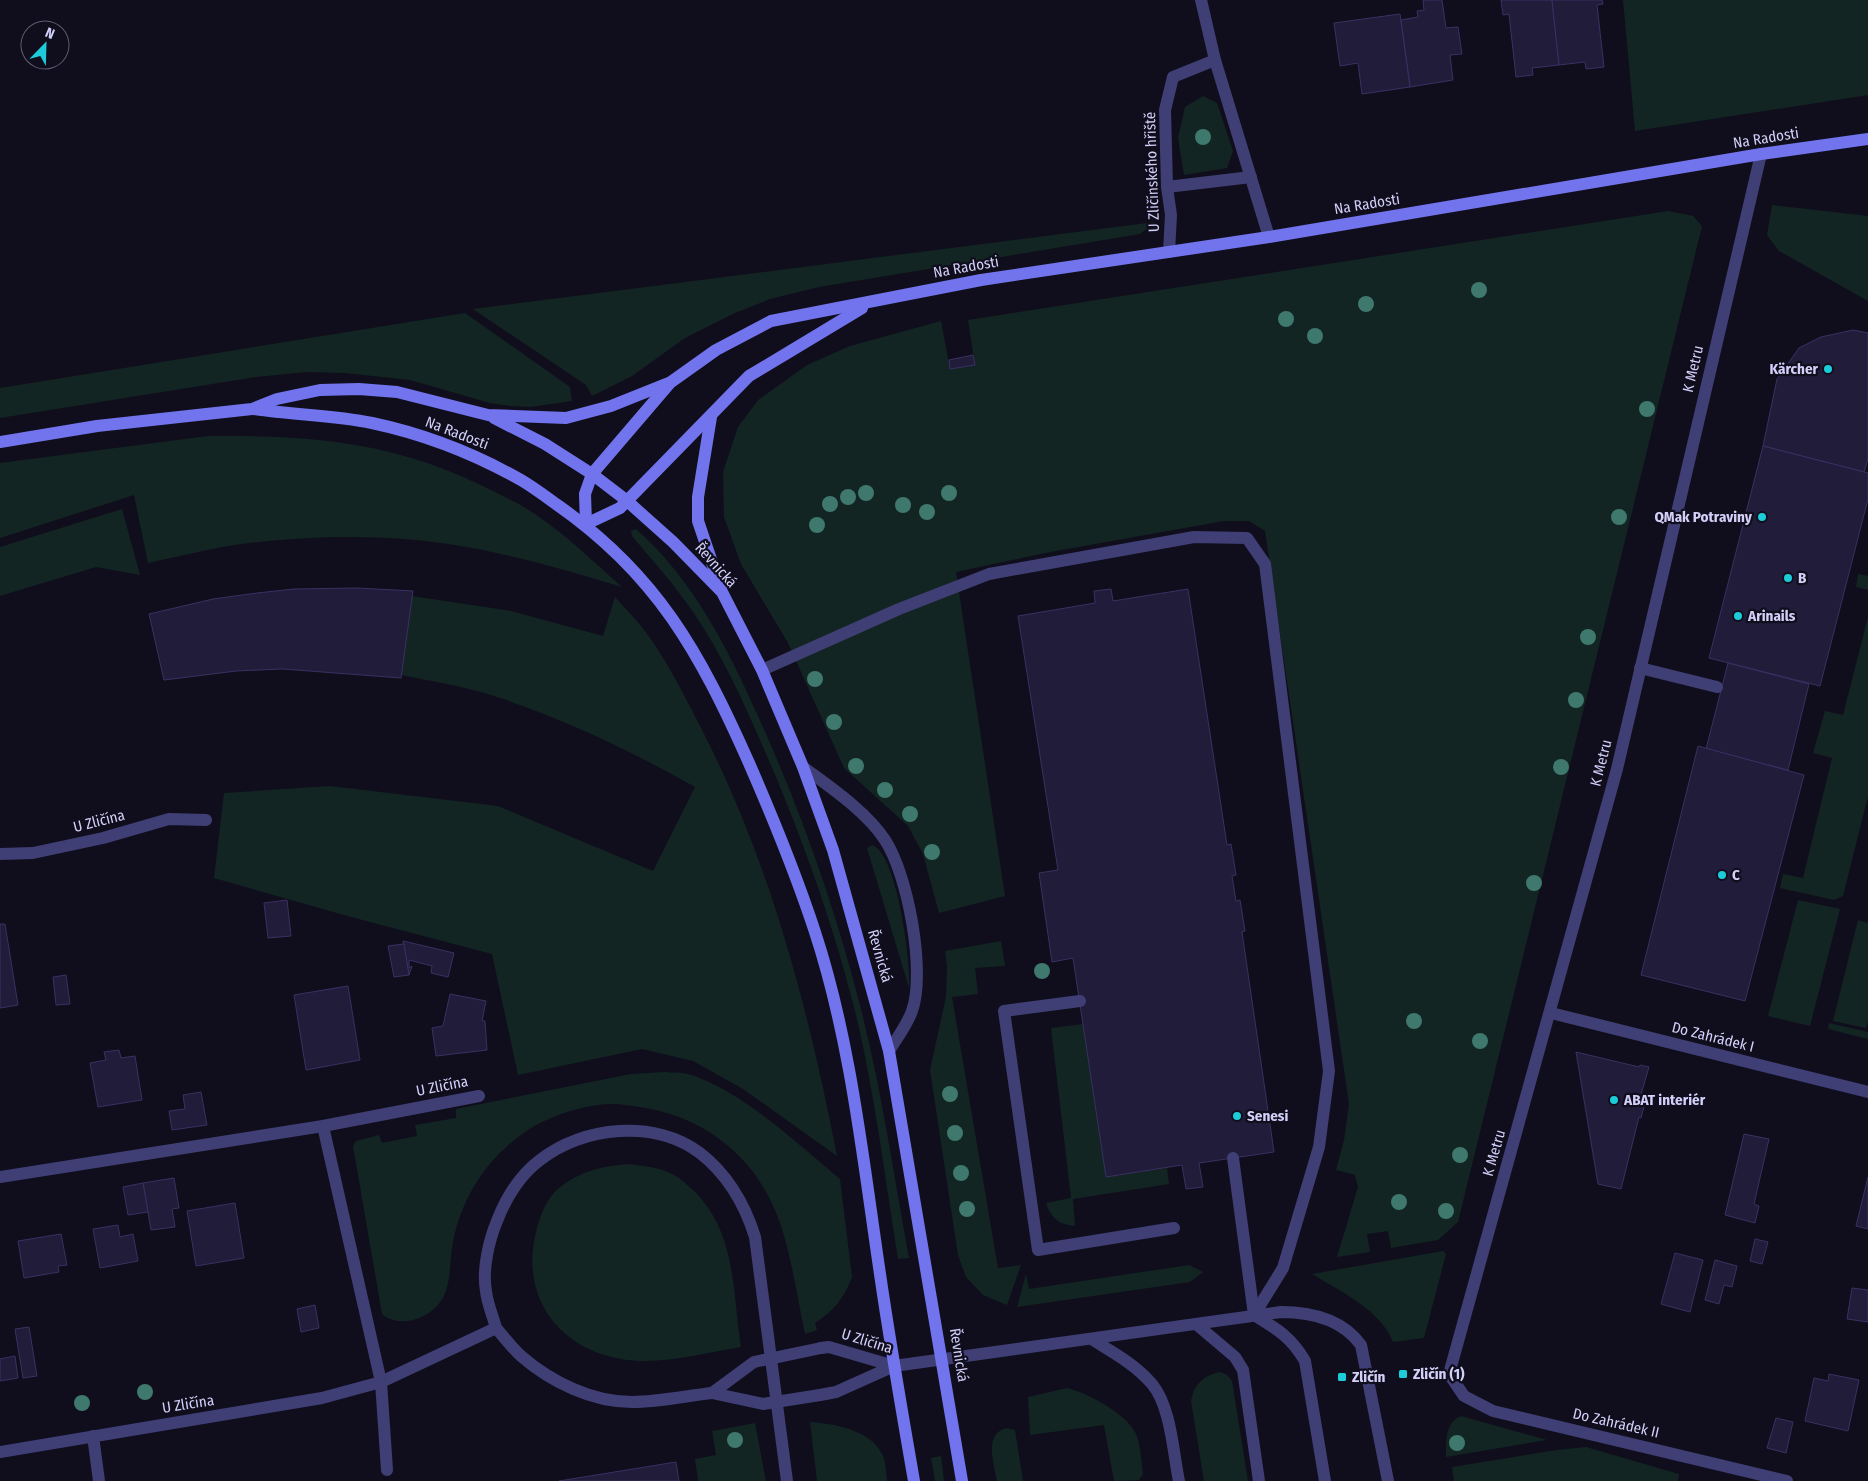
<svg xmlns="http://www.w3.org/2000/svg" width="1868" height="1481" viewBox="0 0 1868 1481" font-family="'Fira Sans Condensed',sans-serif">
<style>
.green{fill:#122523}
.building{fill:#211c3a;stroke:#393163}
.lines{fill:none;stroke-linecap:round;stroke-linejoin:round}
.lane{stroke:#3f3f75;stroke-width:12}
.street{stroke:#3f3f75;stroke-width:12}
.secondary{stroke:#7274ed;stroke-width:12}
.street-bridge{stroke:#3f3f75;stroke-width:12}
.tree{fill:#3f786d}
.poi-dot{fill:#1cccd8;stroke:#100e1c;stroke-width:2}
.labels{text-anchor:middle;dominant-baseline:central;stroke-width:4.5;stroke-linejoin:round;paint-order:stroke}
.street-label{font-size:15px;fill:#d2cff9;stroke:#100e1c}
.poi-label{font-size:15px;font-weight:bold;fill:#d2cff9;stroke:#100e1c;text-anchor:start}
</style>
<rect width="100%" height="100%" fill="#100e1c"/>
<g class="green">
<path d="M1623,0H1868V95L1635,131Z"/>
<path d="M1203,96L1217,103L1233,151L1227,168L1184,175L1178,138L1185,107Z"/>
<path d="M1772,205L1868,216V301L1779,251L1767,235Z"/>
<path d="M1668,211L1693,216L1702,226L1458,1222L1438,1240L1391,1248L1388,1231L1367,1234L1370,1252L1337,1257L1358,1187L1355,1175L1336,1170L1344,1140L1349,1104L1265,531L1249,521H1224L1045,553L956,572L1005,896L939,913L923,854L908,826L844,768L788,643L741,564L724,517L723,472L738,427L758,400L807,365L850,346L941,321L950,369L975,365L968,320Z"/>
<path d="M1155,222L1140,234L819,287L770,299L735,313L685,338L632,376L592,396L586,385L473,309Z"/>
<path d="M465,313L570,387L572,401L530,407L510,406L490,403L410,380L345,373L306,372L256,377L0,418V388Z"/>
<path d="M208,436C315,435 398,442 495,492C507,498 520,504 532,512C564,533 593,561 622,587C576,573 530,560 483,550C407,534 325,534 249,543C215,547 181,556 148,563L134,495L0,538V463Z"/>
<path d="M122,509L140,575L96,567L0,596V547Z"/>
<path d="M636,529C692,578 727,647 757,714C801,810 836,910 862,1013C882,1093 894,1176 909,1258L898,1259C885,1178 875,1095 856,1015C836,934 808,854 776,777C751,719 727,661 691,609C673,583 652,560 632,536L631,531Z"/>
<path d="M1858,574L1868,576V590L1856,587Z"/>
<path d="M412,596L511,611L603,636L615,597C625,608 636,619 645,631C666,659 682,691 698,722C769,858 808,1006 837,1156L743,1089L693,1061L642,1049L518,1075L492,954L351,917L214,878L224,793L330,786L498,806L653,871L695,787C629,750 563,718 491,695C462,686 431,681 401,675Z"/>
<path d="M1868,617V796L1843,896L1834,900L1780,888L1783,874L1803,878L1832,758L1813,753L1825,711L1843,715Z"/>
<path d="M872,845C897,853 911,963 909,988L867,848Z"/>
<path d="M1798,900L1840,909L1810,1026L1768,1016Z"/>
<path d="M1858,920L1868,923V1020L1866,1028L1833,1021Z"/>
<path d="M1001,941L1005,966L975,968L978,994L952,997L998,1268L1021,1265L1007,1305L983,1295L966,1277L958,1255L930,1070L946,997L947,966L945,951Z"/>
<path d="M1829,1023L1868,1032V1039L1828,1029Z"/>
<path d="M1083,1024L1106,1177L1167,1168L1169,1184L1073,1199L1075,1226C1059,1225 1051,1218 1046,1203L1071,1198L1051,1028Z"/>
<path d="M665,1072C672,1073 681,1072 688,1074C740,1089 798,1144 840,1179L852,1277C844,1298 834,1311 815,1323L817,1330L805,1334C797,1297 792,1258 780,1223C758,1159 707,1117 640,1107C631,1106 622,1104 614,1104C590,1103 552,1115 531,1128C490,1154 462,1195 453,1242C449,1261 452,1285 441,1301C429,1319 399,1329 382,1314L353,1146L356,1141L379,1135L382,1143L417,1136L415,1125L456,1118V1109L631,1074Z"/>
<path d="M629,1164C643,1166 657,1167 670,1173C678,1176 685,1183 692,1189C737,1232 732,1290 741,1347C703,1353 660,1366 621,1359C557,1348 520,1295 536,1232C540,1216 546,1199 558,1189C579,1171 603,1166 629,1164Z"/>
<path d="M1443,1251L1446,1254L1424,1338L1393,1342C1380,1309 1341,1292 1312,1274Z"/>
<path d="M1189,1265L1203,1272L1190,1282L1017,1307L1026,1274L1029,1289Z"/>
<path d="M1220,1372L1227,1375L1232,1381L1248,1481H1204L1191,1401C1194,1384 1203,1376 1220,1372Z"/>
<path d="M1067,1388C1087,1393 1125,1413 1135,1432C1141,1443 1141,1462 1143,1474L1139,1480L1114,1481L1104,1425L1030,1435L1028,1397Z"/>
<path d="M1461,1416L1547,1440L1446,1457C1446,1442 1445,1422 1461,1416Z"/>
<path d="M810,1422C836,1424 873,1430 884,1458C886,1465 886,1474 887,1481H817Z"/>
<path d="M755,1423L766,1481H698L695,1459L716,1455L712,1431Z"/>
<path d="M1007,1428L1015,1430L1023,1481H997C994,1464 983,1433 1007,1428Z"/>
<path d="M1586,1447L1679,1474L1678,1481H1454L1452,1467L1557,1450Z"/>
<path d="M941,1456L944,1481H935L931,1458Z"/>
</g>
<g class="building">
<path d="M1423,0H1442L1446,28L1458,27L1462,54L1450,55L1453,80L1410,87L1401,20L1418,17L1417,11L1424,10Z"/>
<path d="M1501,0H1552L1559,65L1532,68L1533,75L1516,77L1509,14L1503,15Z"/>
<path d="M1552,0H1602L1603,4L1597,5L1604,67L1586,69L1585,62L1559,65Z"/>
<path d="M1400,14L1410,87L1362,94L1358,63L1340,66L1334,23Z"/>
<path d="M1853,330L1868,333V459L1864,472L1763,446L1777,379L1799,348L1821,337Z"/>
<path d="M973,355L975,365L950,369L949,360Z"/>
<path d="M1763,446L1868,473V499L1820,686L1709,658Z"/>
<path d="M357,588L413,591L401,678L283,669L236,671L164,680L149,614L213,599L257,593L294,589Z"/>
<path d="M1111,589L1113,601L1188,589L1227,845L1231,844L1236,875L1232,876L1236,901L1240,900L1245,931L1242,932L1274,1152L1199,1163L1203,1187L1186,1189L1182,1165L1106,1177L1073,958L1052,962L1039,873L1058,870L1018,616L1095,603L1094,591Z"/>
<path d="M1728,663L1809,684L1788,770L1706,749Z"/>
<path d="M1698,746L1804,775L1745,1001L1641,975Z"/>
<path d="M287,900L291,936L268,938L264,903Z"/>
<path d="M0,924H5L18,1005L0,1008Z"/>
<path d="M403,941L454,953L448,977L431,973L432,966L409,960V968L412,966L409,975Z"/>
<path d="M404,944L409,975L394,977L388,946Z"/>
<path d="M66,975L70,1004L56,1005L53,977Z"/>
<path d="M348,986L360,1060L306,1070L294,995Z"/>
<path d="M450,994L486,1001L482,1021H485L487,1050L436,1056L432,1028L443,1026Z"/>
<path d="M119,1050L121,1058L135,1056L142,1100L98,1107L90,1063L106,1060L104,1052Z"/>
<path d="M1576,1052L1639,1067L1640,1065L1649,1067L1638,1105L1644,1107L1641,1118L1639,1117L1621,1189L1598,1184Z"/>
<path d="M201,1092L207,1125L172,1130L169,1111L185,1109L183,1095Z"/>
<path d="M1744,1134L1769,1139L1754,1204L1759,1206L1755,1223L1725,1215Z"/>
<path d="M1868,1177V1229L1856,1226Z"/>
<path d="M174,1178L179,1208L172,1209L175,1227L151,1230L143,1183Z"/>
<path d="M143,1183L148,1212L128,1215L123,1187Z"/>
<path d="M235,1203L244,1258L196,1266L187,1211Z"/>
<path d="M118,1225L120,1237L133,1234L138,1261L100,1268L93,1229Z"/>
<path d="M61,1234L67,1265L58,1266L59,1272L24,1278L18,1241Z"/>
<path d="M1755,1239L1768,1242L1762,1264L1750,1261Z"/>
<path d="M1675,1253L1703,1260L1690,1312L1661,1304Z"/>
<path d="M1715,1260L1737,1266L1732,1287L1724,1285L1719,1304L1705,1300Z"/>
<path d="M1852,1288L1868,1290V1322L1847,1319Z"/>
<path d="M315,1305L319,1328L301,1332L297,1309Z"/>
<path d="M29,1327L37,1376L23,1378L15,1329Z"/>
<path d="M15,1356L18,1378L0,1381V1359Z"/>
<path d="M1829,1374L1859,1380L1848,1431L1805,1421L1814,1378L1828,1381Z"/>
<path d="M1776,1418L1793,1422L1786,1453L1767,1448Z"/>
<path d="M676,1462L679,1481H559Z"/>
</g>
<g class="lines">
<g class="lane">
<path d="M1201,0L1215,60L1269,237"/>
<path d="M1167,187L1251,177"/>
<path d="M1169,252L1171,215L1167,187L1165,110L1173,77L1215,60"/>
<path d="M1640,668L1717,687"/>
<path d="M762,670L899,609L989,574L1194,537L1247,538L1265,564L1329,1071L1319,1147L1283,1268L1254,1315"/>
<path d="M803,767C830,787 867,812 885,840C908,875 926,972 912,1011C907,1025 897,1038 889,1051"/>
<path d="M1080,1001L1004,1011L1038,1250L1174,1228"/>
<path d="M1233,1158L1254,1315C1277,1329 1291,1337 1305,1361L1325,1481"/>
<path d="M1196,1324L1235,1357L1243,1370L1259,1481"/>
<path d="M496,1328C493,1316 487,1303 486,1291C482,1270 489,1240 497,1221C506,1198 520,1175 540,1160C583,1126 655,1119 700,1153C727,1174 745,1205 755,1237L787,1481"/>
<path d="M1093,1340C1114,1353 1136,1365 1152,1384C1171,1407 1173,1452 1179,1481"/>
<path d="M894,1366L1281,1312C1312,1312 1342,1319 1361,1345L1388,1481"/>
<path d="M93,1436L99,1481"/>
<path d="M0,1452L322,1398L381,1382L387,1470"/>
</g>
<g class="street">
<path d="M1761,154L1617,769L1449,1374L1464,1396L1493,1411L1787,1481"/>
<path d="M0,854L33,853L103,838L169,819L206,820"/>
<path d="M1551,1013L1868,1092"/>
<path d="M323,1126L381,1382L496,1328C504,1337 512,1348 521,1356C551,1382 592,1402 632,1402C658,1402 686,1396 712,1393"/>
<path d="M0,1177L323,1126L479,1096"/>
<path d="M821,1348L829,1347L894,1366"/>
<path d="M820,1395L836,1392L894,1366"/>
</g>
<g class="secondary">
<path d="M254,409C293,415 333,415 372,423C424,434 475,454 521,480C533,487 545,496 556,504C657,574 700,653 749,763C773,818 796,874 815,932C851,1042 863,1160 880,1274C890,1343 902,1412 914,1481"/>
<path d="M711,417L698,497V521L721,589"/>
<path d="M494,418L545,444L592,474L626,500L673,542L722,592L762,670L803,767L833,850L889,1051L962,1481"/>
<path d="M0,442L97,426L252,409L277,399L320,390L359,389L397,392L488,415L566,418L611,406L671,382L716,350L771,321L981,280L1269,237L1761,154L1868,139"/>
<path d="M586,524L620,508L749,376L862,308"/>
<path d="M586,524L585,494L592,474L669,384"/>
</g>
<g class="street-bridge">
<path d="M712,1393L754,1362L821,1348"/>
<path d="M712,1393L763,1404L820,1395"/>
</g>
</g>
<g class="tree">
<circle cx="1203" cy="137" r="8"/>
<circle cx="1479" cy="290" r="8"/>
<circle cx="1366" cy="304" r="8"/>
<circle cx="1286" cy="319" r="8"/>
<circle cx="1315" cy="336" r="8"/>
<circle cx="1647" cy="409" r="8"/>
<circle cx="866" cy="493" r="8"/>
<circle cx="949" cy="493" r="8"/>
<circle cx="848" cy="497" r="8"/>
<circle cx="830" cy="504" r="8"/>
<circle cx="903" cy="505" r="8"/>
<circle cx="927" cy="512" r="8"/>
<circle cx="1619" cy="517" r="8"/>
<circle cx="817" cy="525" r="8"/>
<circle cx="1588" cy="637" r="8"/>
<circle cx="815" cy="679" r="8"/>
<circle cx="1576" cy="700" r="8"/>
<circle cx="834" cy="722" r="8"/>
<circle cx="856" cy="766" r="8"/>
<circle cx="1561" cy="767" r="8"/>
<circle cx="885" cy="790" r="8"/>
<circle cx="910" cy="814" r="8"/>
<circle cx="932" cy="852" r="8"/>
<circle cx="1534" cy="883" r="8"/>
<circle cx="1042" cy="971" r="8"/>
<circle cx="1414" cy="1021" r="8"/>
<circle cx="1480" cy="1041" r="8"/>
<circle cx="950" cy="1094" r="8"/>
<circle cx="955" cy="1133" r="8"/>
<circle cx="1460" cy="1155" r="8"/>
<circle cx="961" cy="1173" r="8"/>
<circle cx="1399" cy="1202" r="8"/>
<circle cx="967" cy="1209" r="8"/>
<circle cx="1446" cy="1211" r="8"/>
<circle cx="145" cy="1392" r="8"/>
<circle cx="82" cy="1403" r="8"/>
<circle cx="735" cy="1440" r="8"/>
<circle cx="1457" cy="1443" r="8"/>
</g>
<g class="poi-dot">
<circle cx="1828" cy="369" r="5"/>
<circle cx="1762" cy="517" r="5"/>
<circle cx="1788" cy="578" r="5"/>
<circle cx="1738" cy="616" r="5"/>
<circle cx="1722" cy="875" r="5"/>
<circle cx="1614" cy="1100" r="5"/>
<circle cx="1237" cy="1116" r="5"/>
<rect x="1398" y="1369" width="10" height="10" rx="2.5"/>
<rect x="1337" y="1372" width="10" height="10" rx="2.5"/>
</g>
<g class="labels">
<g class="street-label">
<text transform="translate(1766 138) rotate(-9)">Na Radosti</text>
<text transform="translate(1152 172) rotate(-92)">U Zličínského hřiště</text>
<text transform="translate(1367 204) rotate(-9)">Na Radosti</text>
<text transform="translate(966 267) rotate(-10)">Na Radosti</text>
<text transform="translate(1693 369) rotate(-77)">K Metru</text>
<text transform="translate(457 433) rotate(21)">Na Radosti</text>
<text transform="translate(716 565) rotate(48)">Řevnická</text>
<text transform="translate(1601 763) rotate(-76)">K Metru</text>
<text transform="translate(99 821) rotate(-14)">U Zličína</text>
<text transform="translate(880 956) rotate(74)">Řevnická</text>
<text transform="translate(1713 1037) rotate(14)">Do Zahrádek I</text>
<text transform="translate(442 1086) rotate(-11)">U Zličína</text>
<text transform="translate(1494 1153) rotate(-74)">K Metru</text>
<text transform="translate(867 1341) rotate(17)">U Zličína</text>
<text transform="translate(959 1355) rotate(81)">Řevnická</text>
<text transform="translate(188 1404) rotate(-9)">U Zličína</text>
<text transform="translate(1616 1423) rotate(13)">Do Zahrádek II</text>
</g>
<g class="poi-label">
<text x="1818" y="369" text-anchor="end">Kärcher</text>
<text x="1752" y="517" text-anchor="end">QMak Potraviny</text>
<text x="1798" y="578">B</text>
<text x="1748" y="616">Arinails</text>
<text x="1732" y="875">C</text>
<text x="1624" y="1100">ABAT interiér</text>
<text x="1247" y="1116">Senesi</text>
<text x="1413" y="1374">Zličín (1)</text>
<text x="1352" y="1377">Zličín</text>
</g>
</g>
<g transform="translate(45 45) rotate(23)"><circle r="24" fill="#100e1c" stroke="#5e5b74"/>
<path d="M0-4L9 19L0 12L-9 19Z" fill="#1cccd8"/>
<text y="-8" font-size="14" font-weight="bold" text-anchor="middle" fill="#d2cff9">N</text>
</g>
</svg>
